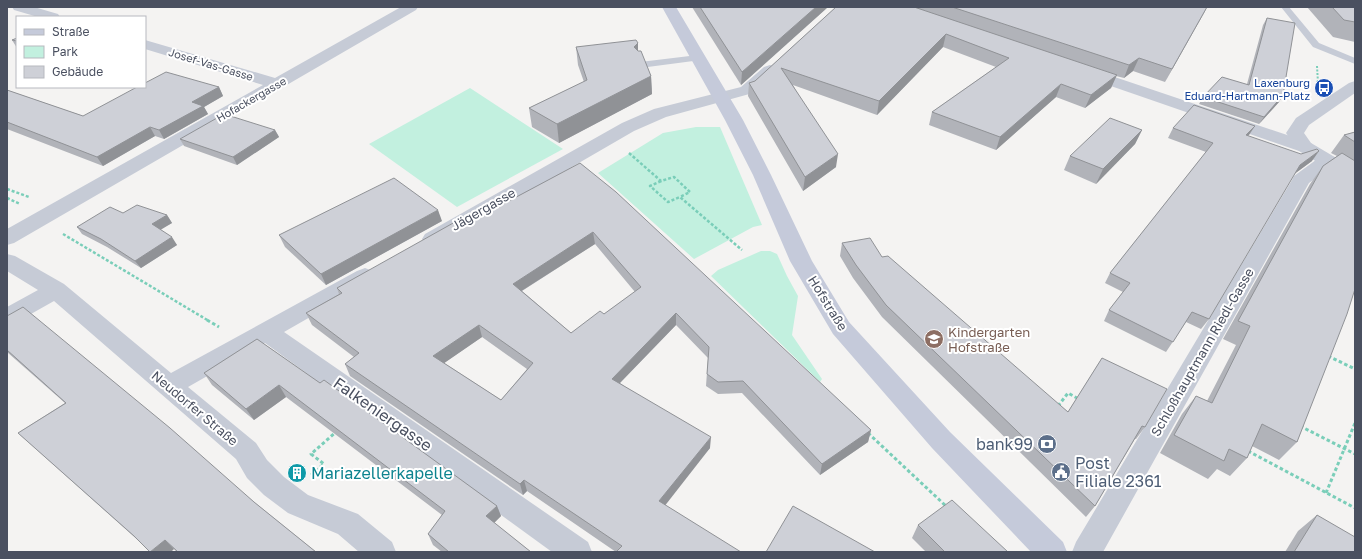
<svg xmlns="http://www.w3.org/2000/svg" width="1362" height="559" viewBox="0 0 1362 559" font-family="'Golos Text',sans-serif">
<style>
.green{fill:#c2f0df}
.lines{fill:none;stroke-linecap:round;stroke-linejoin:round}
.path-far2{stroke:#7aceb9;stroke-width:2;stroke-dasharray:2 1.5;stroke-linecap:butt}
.path-far1{stroke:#7aceb9;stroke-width:2.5;stroke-dasharray:3 2;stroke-linecap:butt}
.path{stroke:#7aceb9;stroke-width:3;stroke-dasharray:3.5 2.5;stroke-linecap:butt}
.service{fill:#c6cbd6;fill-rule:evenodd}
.minor{fill:#c6cbd6;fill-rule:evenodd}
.tertiary{fill:#c6cbd6;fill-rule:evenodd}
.secondary{fill:#c5cada;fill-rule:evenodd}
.wall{fill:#b1b3b9;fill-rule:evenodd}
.shaded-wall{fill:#909296}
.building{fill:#ced0d7;stroke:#909296;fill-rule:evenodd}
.labels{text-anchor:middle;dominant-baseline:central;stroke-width:4;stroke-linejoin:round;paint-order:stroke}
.far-street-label{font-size:11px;fill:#4a5060;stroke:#fff}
.far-transit-label{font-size:11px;fill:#164399;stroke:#fff;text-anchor:end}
.street-label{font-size:13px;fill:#4a5060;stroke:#fff}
.education-label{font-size:13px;fill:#785e54;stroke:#fff;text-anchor:start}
.near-street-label{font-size:16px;fill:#4a5060;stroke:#fff}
.near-service-label{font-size:16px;fill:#4e5e75;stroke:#fff;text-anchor:end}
.near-culture-label{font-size:16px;fill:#0d838f;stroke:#fff;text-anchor:start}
</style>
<rect width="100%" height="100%" fill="#f4f3f2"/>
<g class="green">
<path d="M470,88L563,149L457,207L369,144Z"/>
<path d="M696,127H720L762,225L753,227L694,259L598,173L663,133Z"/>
<path d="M761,251H770L777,254L787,276L798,296L792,335L822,379L820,382L711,276L718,270Z"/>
</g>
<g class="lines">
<path class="path-far2" d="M1317,66L1318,83"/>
<g class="path-far1">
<path d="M629,153L661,181L674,177L690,192L680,197L742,250"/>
<path d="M661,181L650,186L668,202L680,197"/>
<path d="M7,189L29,197"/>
<path d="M7,198L20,204"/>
<path d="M63,234L209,321"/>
</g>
<g class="path">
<path d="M207,320L219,327"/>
<path d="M1328,356L1355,369"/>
<path d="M1058,406L1068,393L1077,398"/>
<path d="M1300,426L1355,454"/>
<path d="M868,433L947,507"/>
<path d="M1248,451L1355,508"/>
<path d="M311,475L324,464L311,454L336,432"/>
<path d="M1326,493L1355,423"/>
</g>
<g class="service">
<path d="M1281,7H1289L1319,43L1355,58V64L1313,47Z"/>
<path d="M698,55L702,58L701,60L640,68L636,65L640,62Z"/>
</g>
<g class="minor">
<path d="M12,7H34L58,14L60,17H38L14,10Z"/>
<path d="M401,7H418L416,10L14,243L7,245V229L263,85L145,49V40L275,78Z"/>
<path d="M770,65L776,67L778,70L753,93L666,117L634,131L439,244L432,246L425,244L422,239L425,234L622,123L654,109L741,87L764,67Z"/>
<path d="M1085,67L1311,143L1314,147L1311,151L1305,152L1299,151L1079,75L1077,72L1079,69Z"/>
<path d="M1327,155L1334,157L1336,161L1334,165L1309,183L1103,552H1072L1076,542L1292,180L1294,176L1320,157Z"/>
<path d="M7,254L15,256L64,284L171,373L357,271L365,268L373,271L376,276L373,281L284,332L588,542L592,552H552L265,343L188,387L256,443L267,460L284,477L308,495L358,514L392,542L396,552H359L338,534L288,513L264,495L247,478L236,459L54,301L15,323L7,325V307L38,290L7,271Z"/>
</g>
<path class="tertiary" d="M1355,81V93L1309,125L1304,133L1311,143L1355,169V183L1348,181L1299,151L1286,133L1296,118L1349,83Z"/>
<path class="secondary" d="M662,7H676L743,120L771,175L812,261L849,322L950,432L1063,542L1067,552H1031L932,448L833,334L790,261L753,175L725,120Z"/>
</g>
<g class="wall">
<path d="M692,7H828L741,85Z"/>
<path d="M836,7H1207L1165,82L1133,71L1124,78L1116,76L1111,88L1085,108L1056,97L996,150L929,125L932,112L996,67L943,47L877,115L793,85L836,167L803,191L748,96L749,83L755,81Z"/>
<path d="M1307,7H1355V42L1333,37Z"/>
<path d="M1267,18L1279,102L1259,124L1199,104L1203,97L1247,84L1263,25Z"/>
<path d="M17,38V48L12,40Z"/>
<path d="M638,43V51L651,76L652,94L559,143L532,127L529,108L584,82L578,65L576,47Z"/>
<path d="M219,87L223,96L204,107L208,114L164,139L155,136L103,166L7,129V90L83,116Z"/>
<path d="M1173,128L1249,136L1312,161L1294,174L1209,319L1201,329L1186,322L1166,352L1104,321L1109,310L1123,292L1105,283L1110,273L1206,152L1168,138Z"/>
<path d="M275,130L279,137L237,165L184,146L180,139Z"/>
<path d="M1142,130L1135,144L1096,184L1064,170L1070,156Z"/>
<path d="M1355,132V289L1297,442L1279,460L1252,446L1247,458L1230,476L1217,469L1208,479L1160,453L1182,414L1196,396L1207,401L1236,345L1223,339L1310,184L1323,166L1337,156L1331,153L1344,135Z"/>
<path d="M580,163L871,430L868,442L820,475L742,393L718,394L706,386L708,358L676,325L620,383L710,448L616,552L527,491L523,495L350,376L345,364L354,357L312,325L306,313L339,294L337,288L462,226ZM595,244L635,292L604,314L571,333L522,291ZM482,337L527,369L501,400L444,363Z"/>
<path d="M123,213L167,215L172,223L160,229L177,245L141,268L107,247L82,234L77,227Z"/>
<path d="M442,221L326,285L285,247L279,235Z"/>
<path d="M842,243L882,257L1068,412L1102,358L1145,427L1136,439H1135L1095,506L1086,517L882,317L853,278L840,256Z"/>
<path d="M7,316L254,502L316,552H177L174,549L140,542L18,433L65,403L7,352Z"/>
<path d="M257,339L497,506L501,516L494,523L531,552H442L433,545L428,534L442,515L286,397L254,420L212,385L204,373Z"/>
<path d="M1317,515L1355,552H1285L1298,531Z"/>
<path d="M918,525L1008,552H926L912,538Z"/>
</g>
<g class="shaded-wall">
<path d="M816,7H828L741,85L742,72Z"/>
<path d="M1207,7L1204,13L1165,82L1172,69Z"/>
<path d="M946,34L943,47L877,115L879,101Z"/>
<path d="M638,43V61L634,47Z"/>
<path d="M1139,58L1133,71L1124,78L1129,65Z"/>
<path d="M1117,75L1111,88L1085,108L1091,95Z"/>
<path d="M651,76L652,94L559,143L557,124Z"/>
<path d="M1061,84L1056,97L996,150L1000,137Z"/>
<path d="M219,87L223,96L204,107L208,114L164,139L159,130L192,102Z"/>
<path d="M1283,95L1279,102L1259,124L1264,117Z"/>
<path d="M1255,126L1249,135L1240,145L1246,135Z"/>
<path d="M150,127L155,136L103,166L97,157Z"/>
<path d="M275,130L279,137L237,165L233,157Z"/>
<path d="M1142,130L1135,144L1096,184L1103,169Z"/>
<path d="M1319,151L1312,161L1293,175L1300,165Z"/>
<path d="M838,154L836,167L803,191L805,177Z"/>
<path d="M438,210L442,221L326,285L321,274Z"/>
<path d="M167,215L172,223L157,232L152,224Z"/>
<path d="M593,232L595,244L515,295L513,284Z"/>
<path d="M172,237L177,245L141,268L135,261Z"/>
<path d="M676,313V325L613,390L612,379Z"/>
<path d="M479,325L482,337L437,368L433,356Z"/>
<path d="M279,385L286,397L254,420L246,409Z"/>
<path d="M871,430L868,442L820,475L822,464Z"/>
<path d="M711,437L710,448L660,512L659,501Z"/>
<path d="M524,480L527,491L523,495L520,484Z"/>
<path d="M497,506L501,516L490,527L486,516Z"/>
<path d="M165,540L174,549L171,552H150Z"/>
</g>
<g class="building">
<path d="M700,7H816L742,72Z"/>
<path d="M836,7H914L1117,75L1091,95L1061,84L1000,137L932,112L1009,58L946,34L879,101L781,68L838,154L805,177L749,83L755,81Z"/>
<path d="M952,7H1207L1172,69L1139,58L1129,65Z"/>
<path d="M1332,7H1355V22L1344,20Z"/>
<path d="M1267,18L1295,23L1283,95L1264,117L1203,97L1222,77L1249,85Z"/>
<path d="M17,38V41L12,40Z"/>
<path d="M636,40L638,43L634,47L638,51H641L651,76L557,124L529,108L587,80L576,47Z"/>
<path d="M166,72L219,87L192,102L203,106L159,130L150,127L97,157L7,122V90L83,116L137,87H145V83Z"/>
<path d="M1194,105L1255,126L1246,135L1301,154L1317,149L1319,151L1300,165L1209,319L1192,312L1173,342L1109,310L1130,283L1110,273L1213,143L1173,128Z"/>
<path d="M224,114L275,130L233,157L180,139Z"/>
<path d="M1110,118L1142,130L1103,169L1070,156Z"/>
<path d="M1355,132V142L1344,135Z"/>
<path d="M1342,153L1355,161V289L1347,314L1297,442L1262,424L1247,458L1229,449L1224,461L1174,435L1196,396L1212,403L1250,326L1238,321L1323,166Z"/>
<path d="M580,163L616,192L871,430L822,464L743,381L718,382L707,374L709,347L676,313L612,379L711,437L659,501L741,552H616L622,546L524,480L520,484L345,364L359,353L306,313L342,293L337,288L455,222L462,226ZM593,232L641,287L604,314L600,311L571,333L513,284ZM479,325L533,363L501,400L433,356Z"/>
<path d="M394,178L438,210L321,274L279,235Z"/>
<path d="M137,205L167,215L152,224L172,237L135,261L101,239L77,227L110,207L123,213Z"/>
<path d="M870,238L882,257L888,256L1068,412L1102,358L1167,389L1145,427L1142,426L1095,506L886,305L856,265L842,243Z"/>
<path d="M23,307L170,428L254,502L316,552H178L165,540L150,552L134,536L18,433L66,403L7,350V316Z"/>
<path d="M257,339L320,383L324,380L497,506L486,516L531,552H449L428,534L445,511L279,385L246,409L204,373Z"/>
<path d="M952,500L1008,552H945L918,525Z"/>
<path d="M793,506L875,552H766Z"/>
<path d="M1317,515L1355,537V552H1294Z"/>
</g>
<defs>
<symbol id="bus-disc" viewBox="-11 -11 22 22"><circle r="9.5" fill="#1a4fb4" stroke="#fff"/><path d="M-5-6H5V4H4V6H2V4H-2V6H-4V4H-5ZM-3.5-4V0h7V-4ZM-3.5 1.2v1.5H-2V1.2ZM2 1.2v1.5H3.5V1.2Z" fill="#fff"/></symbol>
<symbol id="school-disc" viewBox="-11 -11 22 22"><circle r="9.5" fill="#8d6e63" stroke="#fff"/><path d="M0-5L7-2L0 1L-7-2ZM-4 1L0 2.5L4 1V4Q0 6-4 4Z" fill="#fff"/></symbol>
<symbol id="bank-disc" viewBox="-11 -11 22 22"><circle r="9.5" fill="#5c6f8a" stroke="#fff"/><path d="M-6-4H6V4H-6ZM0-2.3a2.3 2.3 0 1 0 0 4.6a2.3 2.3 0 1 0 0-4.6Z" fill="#fff"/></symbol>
<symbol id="civic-disc" viewBox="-11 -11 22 22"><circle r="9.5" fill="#5c6f8a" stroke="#fff"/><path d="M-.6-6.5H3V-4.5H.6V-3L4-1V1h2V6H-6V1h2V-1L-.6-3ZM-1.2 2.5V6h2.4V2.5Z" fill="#fff"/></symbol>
<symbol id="building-disc" viewBox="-11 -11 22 22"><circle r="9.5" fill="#0f9aa8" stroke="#fff"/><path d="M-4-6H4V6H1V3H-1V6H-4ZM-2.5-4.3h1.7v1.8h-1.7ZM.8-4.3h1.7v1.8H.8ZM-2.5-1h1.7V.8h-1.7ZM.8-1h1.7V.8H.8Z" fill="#fff"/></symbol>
</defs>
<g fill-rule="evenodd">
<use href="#bus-disc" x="1313" y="77" width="22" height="22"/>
<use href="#school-disc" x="923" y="328" width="22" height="22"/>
<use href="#bank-disc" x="1036" y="433" width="22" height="22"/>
<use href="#civic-disc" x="1050" y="461" width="22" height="22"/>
<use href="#building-disc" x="286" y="462" width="22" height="22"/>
</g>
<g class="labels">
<g class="far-street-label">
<text transform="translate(211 64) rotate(17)">Josef-Vas-Gasse</text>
<text transform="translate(251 99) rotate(-30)">Hofackergasse</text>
</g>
<g class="far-transit-label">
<text x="1310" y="82">Laxenburg<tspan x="1310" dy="13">Eduard-Hartmann-Platz</tspan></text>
</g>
<g class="street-label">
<text transform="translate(483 209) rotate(-30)">Jägergasse</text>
<text transform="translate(828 303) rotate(58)">Hofstraße</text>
<text transform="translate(1202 352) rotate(-60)">Schloßhauptmann Riedl-Gasse</text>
<text transform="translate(195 408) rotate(40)">Neudorfer Straße</text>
</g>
<g class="education-label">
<text x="948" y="332">Kindergarten<tspan x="948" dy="15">Hofstraße</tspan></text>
</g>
<g class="near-street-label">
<text transform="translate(383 414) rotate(35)">Falkeniergasse</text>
</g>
<g class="near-service-label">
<text x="1033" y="444">bank99</text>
<text x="1075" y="463" text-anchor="start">Post<tspan x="1075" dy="18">Filiale 2361</tspan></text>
</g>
<g class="near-culture-label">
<text x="311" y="473">Mariazellerkapelle</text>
</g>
</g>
<rect width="1362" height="559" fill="none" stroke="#4a5060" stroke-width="16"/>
<rect x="16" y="16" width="130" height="72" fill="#ffffff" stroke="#b7b9bf"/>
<rect x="24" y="29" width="20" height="6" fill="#c5cada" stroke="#b7b9bf"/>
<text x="52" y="36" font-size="12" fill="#4a5060">Straße</text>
<rect x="24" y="46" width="20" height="12" fill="#c2f0df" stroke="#b7b9bf"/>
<text x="52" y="56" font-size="12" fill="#4a5060">Park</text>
<rect x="24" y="66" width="20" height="12" fill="#ced0d7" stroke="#b7b9bf"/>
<text x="52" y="76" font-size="12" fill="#4a5060">Gebäude</text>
</svg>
